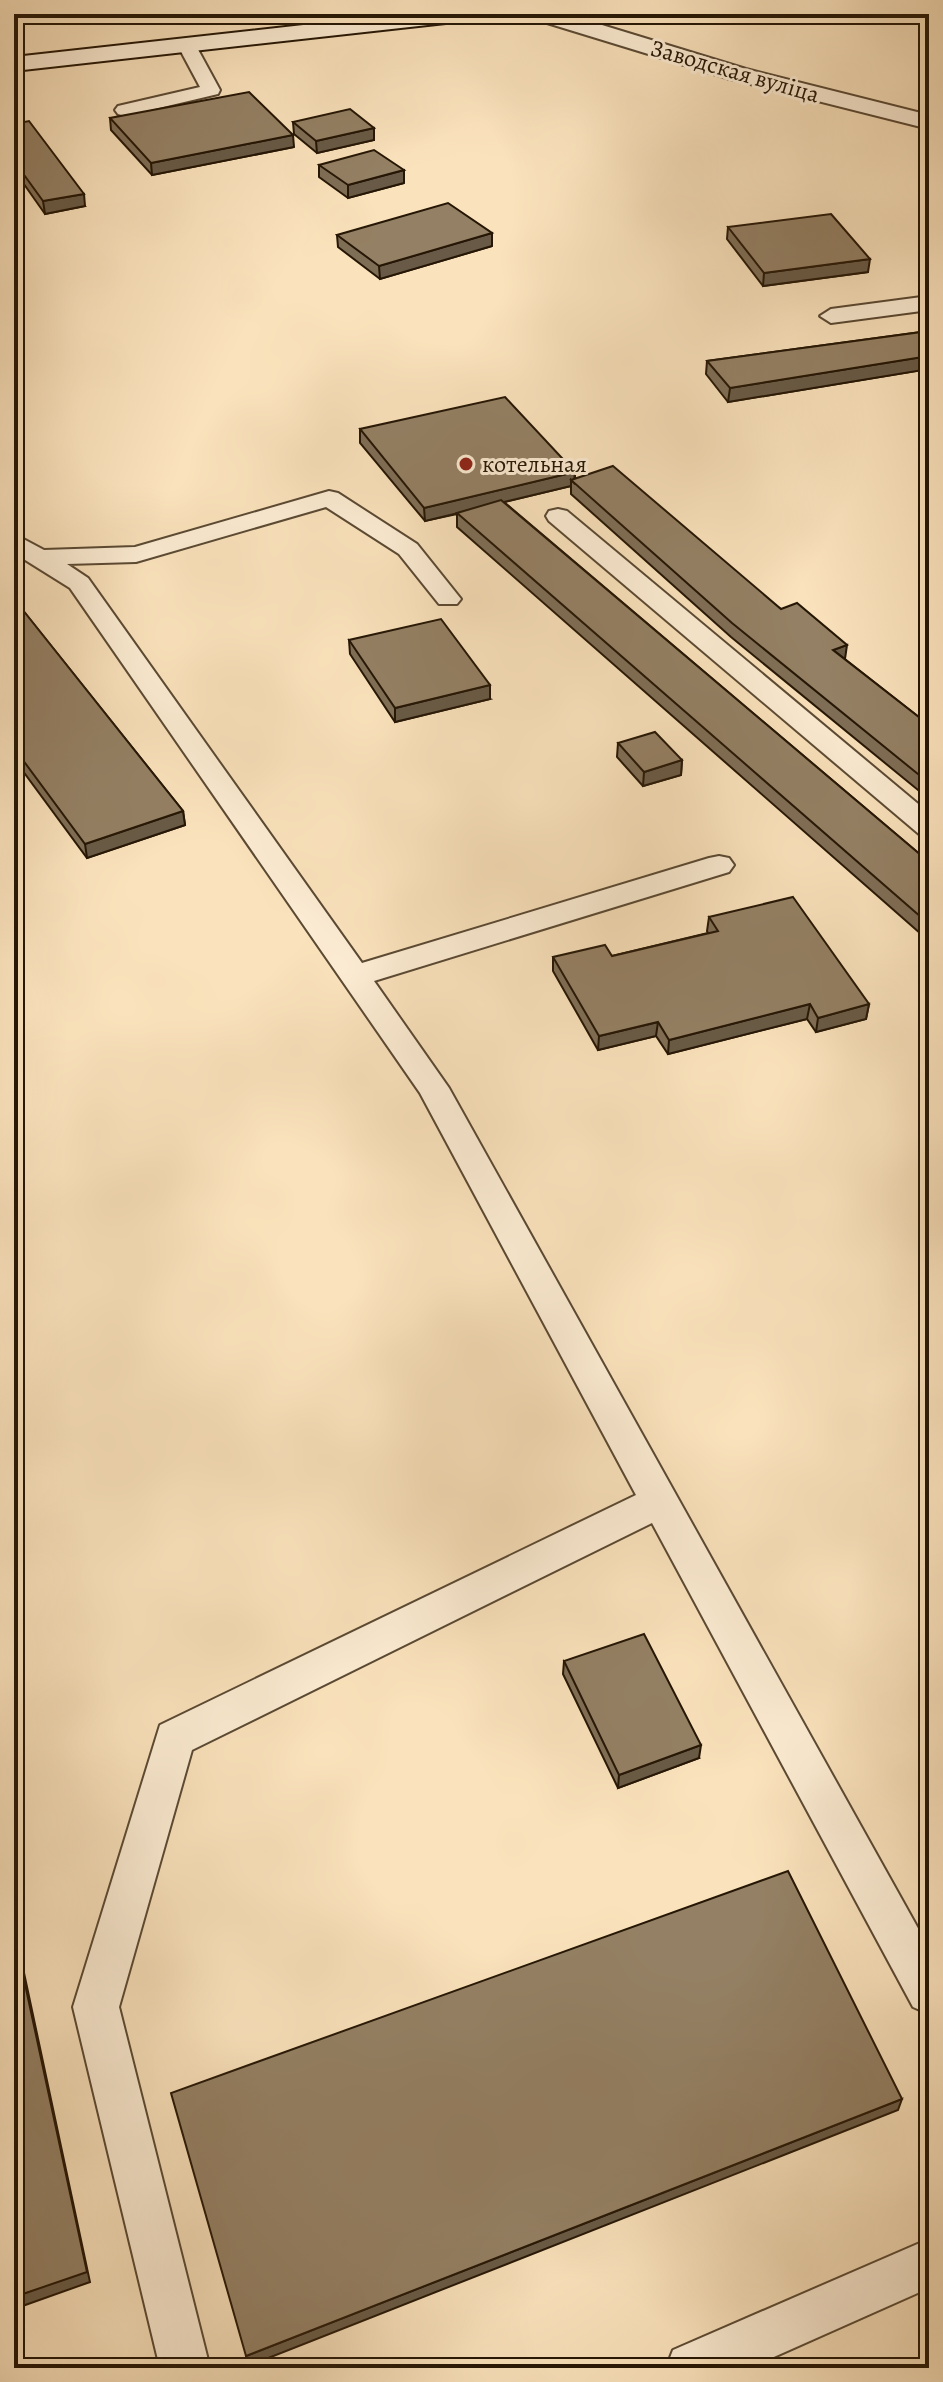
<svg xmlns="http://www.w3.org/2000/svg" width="943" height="2382" viewBox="0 0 943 2382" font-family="Alegreya,serif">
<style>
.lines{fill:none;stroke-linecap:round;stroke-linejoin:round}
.lane-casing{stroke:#5a4933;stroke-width:4}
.street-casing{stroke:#5a4933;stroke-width:4}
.secondary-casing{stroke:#251605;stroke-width:4}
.lane{fill:#fcecd3;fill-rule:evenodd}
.street{fill:#fcecd3;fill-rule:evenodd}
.secondary{fill:#fcecd3;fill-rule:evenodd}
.wall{fill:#7f6e56;stroke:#251605;stroke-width:2}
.shaded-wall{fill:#685a46;stroke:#251605;stroke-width:2}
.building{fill:#948064;stroke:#251605;stroke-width:2}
.poi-dot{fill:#8f2418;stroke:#fcecd3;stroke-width:3}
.labels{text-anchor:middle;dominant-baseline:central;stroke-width:6;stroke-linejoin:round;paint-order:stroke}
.far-street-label{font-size:24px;fill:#251605;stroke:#fcecd3}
.far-poi-label{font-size:24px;fill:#251605;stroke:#fcecd3;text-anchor:start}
</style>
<rect width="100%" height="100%" fill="#fae2bc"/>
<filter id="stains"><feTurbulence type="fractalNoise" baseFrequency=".0025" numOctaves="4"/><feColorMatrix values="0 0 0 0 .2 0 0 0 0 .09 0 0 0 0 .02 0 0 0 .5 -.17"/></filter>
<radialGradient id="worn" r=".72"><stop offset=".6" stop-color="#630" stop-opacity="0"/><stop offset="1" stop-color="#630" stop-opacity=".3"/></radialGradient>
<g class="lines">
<defs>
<g id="lane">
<path d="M186,39L195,44L220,90L218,94L125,116L118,114L115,110L118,106L200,87L177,44Z"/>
<path d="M929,296V310L831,323L820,316L831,309Z"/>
<path d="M329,491L338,493L417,544L461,599L457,604H439L399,554L326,507L136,562L67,564L88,578L362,963L709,858L719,856L729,858L734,865L729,872L374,981L449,1088L929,1948V2014L913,2007L652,1523L192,1750L119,2007L210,2368H160L73,2007L160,1725L636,1495L420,1093L70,588L14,553V534L44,550L135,547Z"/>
<path d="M558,509L567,511L929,813V837L919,834L549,521L546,516L549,511Z"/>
<path d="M929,2239V2288L749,2368H666L673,2350Z"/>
</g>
<path id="street" d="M531,14H566L746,69L929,115V129L730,79L534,19Z"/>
<path id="secondary" d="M402,14H475L472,19L464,21L14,71V57Z"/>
</defs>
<use href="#lane" class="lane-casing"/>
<use href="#street" class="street-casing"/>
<use href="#secondary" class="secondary-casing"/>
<use href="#lane" class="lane"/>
<use href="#street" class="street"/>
<use href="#secondary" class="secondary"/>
</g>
<g class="wall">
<path d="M110,118L294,147L152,175L111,130Z"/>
<path d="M293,122L374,128V140L317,153L294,134Z"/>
<path d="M14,124L85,206L45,214L14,170Z"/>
<path d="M319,165L404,183L348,198L319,177Z"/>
<path d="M728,227L868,272L763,286L727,239Z"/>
<path d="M337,235L492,246L380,279L338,247Z"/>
<path d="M929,331V369L728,402L706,374L707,361Z"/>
<path d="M360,429L575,472V479L781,609L929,725V799L731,637L571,494V486L504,502L929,862V941L457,527V514L425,521L360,443Z"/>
<path d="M14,599L183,811L185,825L87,858L14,759Z"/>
<path d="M929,611V630L924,626L926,613Z"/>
<path d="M349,640L490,699L395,722L350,654Z"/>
<path d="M618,743L682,760L681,775L643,786L617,757Z"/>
<path d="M709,917L869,1004L866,1019L816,1032L807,1019L668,1054L656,1036L598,1050L553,971V957L612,956L708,933L707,931Z"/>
<path d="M564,1661L699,1758L618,1788L563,1674Z"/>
</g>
<g class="shaded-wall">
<path d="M374,128V140L317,153L316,141Z"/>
<path d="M293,135L294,147L152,175L151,163Z"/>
<path d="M404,170V183L348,198V185Z"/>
<path d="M84,194L85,206L45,214L43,201Z"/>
<path d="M492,233V246L380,279L379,266Z"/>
<path d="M870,259L868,272L763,286L764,273Z"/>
<path d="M929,356V369L728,402L730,388Z"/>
<path d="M575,472L574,483L571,480V486L425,521L424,508Z"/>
<path d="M847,645L845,659L833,650Z"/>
<path d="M490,685V699L395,722V708Z"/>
<path d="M682,760L681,775L643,786L644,772Z"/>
<path d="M183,811L185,825L87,858L85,844Z"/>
<path d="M810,1004L807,1019L668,1054L669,1040Z"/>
<path d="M869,1004L866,1019L816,1032L818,1018Z"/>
<path d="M658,1022L656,1036L598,1050L599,1036Z"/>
<path d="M701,1745L699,1758L618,1788L619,1775Z"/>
<path d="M14,1926L90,2282L14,2309Z"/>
<path d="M902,2099L898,2110L248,2366L246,2356Z"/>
</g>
<g class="building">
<path d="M249,92L293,135L151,163L110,118Z"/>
<path d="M350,109L374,128L316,141L293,122Z"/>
<path d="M29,121L84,194L43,201L14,161V124Z"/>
<path d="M374,150L404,170L348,185L319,165Z"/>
<path d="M448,203L492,233L379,266L337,235Z"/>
<path d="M831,214L870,259L764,273L728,227Z"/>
<path d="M929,331V356L730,388L707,361Z"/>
<path d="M505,397L575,472L424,508L360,429Z"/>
<path d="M613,466L781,609L797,603L847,645L833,650L929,725V783L732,623L571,480Z"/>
<path d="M501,500L929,862V924L457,513Z"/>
<path d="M14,599L183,811L85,844L14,748Z"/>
<path d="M441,619L490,685L395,708L349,640Z"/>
<path d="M655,732L682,760L644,772L618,743Z"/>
<path d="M793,897L869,1004L818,1018L810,1004L669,1040L658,1022L599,1036L553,957L605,945L612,956L718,931L709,917Z"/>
<path d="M644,1634L701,1745L619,1775L564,1661Z"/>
<path d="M788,1871L902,2099L246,2356L171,2093Z"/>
<path d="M14,1933L87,2272L14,2297Z"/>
</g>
<circle class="poi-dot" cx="466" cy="464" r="8"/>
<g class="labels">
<g class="far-street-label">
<text transform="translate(735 71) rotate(16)">Заводская вуліца</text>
</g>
<g class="far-poi-label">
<text x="482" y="464">котельная</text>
</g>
</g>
<rect width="943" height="2382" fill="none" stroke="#fae2bc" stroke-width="48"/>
<rect x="16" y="16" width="911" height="2350" fill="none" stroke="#251605" stroke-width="4"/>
<rect x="24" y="24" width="895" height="2334" fill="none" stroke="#251605" stroke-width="2"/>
<rect width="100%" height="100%" filter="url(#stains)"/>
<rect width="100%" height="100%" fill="url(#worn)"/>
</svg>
